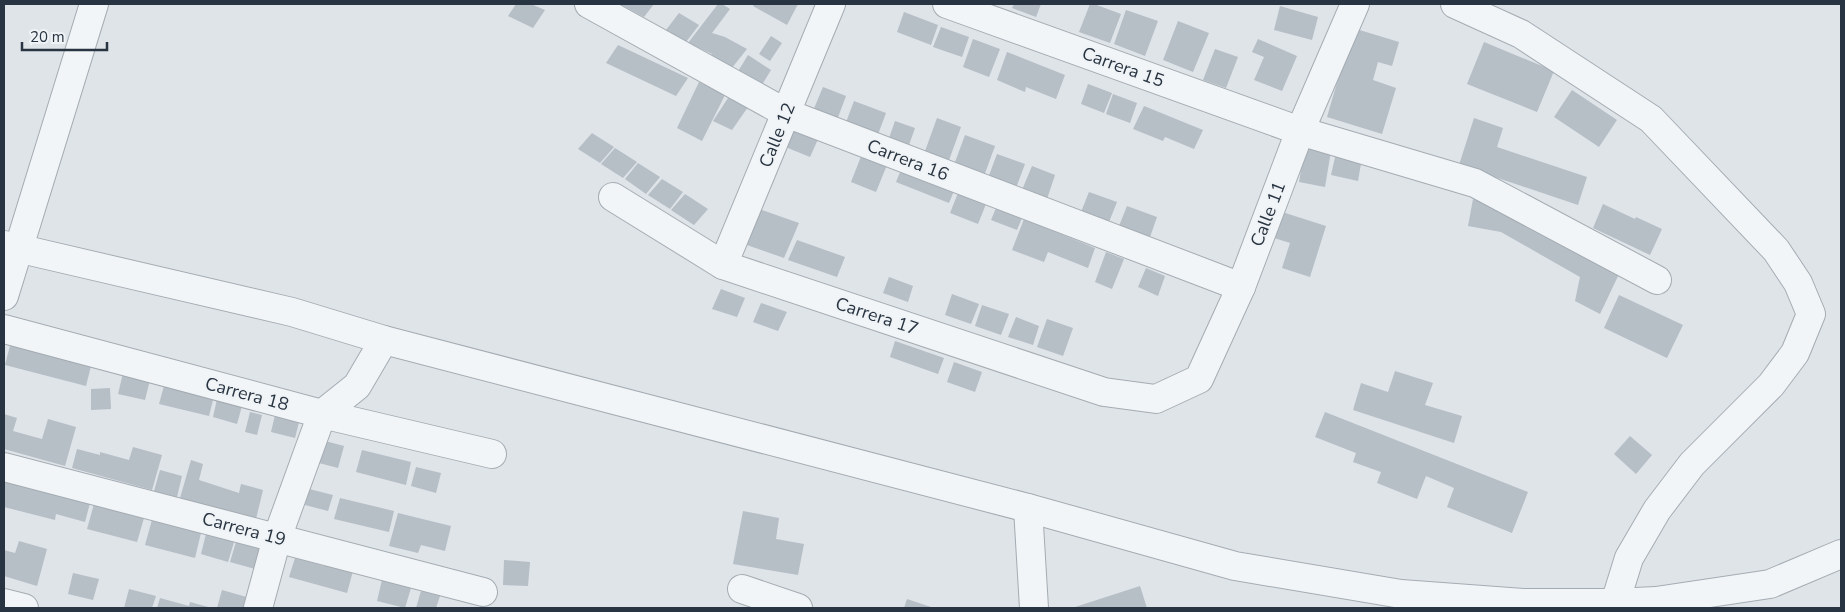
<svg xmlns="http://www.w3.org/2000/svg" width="1845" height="612" viewBox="0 0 1845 612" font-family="'Nunito Sans',sans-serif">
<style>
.building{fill:#b6bec6}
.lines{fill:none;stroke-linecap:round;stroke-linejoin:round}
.street-casing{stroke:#a4acb3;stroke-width:30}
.street{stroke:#f2f5f7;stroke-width:28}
.labels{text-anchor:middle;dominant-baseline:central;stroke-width:4;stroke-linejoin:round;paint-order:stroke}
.street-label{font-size:18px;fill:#283441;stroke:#eff3f6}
</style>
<rect width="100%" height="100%" fill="#dfe4e9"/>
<g class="building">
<path d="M516,4H531L545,10L533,28L508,16Z"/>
<path d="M620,4H654L644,17Z"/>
<path d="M718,4H722L730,9L712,33L725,37L747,49L731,69L709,57L712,54L688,43Z"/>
<path d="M754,4H798L787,25L753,6Z"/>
<path d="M1014,4H1041L1036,17L1012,8Z"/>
<path d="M1090,4H1094L1121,14L1110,43L1079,32Z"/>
<path d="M1280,6L1318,17L1312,40L1274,30Z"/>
<path d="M1126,10L1158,21L1145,56L1114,44Z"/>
<path d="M904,12L938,25L931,45L897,32Z"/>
<path d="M679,13L699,25L686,42L666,30Z"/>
<path d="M1178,21L1209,33L1193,72L1163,60Z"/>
<path d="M941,27L969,37L962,57L933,47Z"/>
<path d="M1353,28L1399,42L1392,66L1378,62L1373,80L1396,88L1382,134L1327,117Z"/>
<path d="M771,36L782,43L770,61L759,54Z"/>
<path d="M973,39L1000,49L989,77L963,67Z"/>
<path d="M1258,39L1297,56L1282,91L1254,80L1264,57L1252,52Z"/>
<path d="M1484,42L1554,71L1537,112L1467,84Z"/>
<path d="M618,45L688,78L676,96L606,63Z"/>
<path d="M1215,49L1238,57L1226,88L1203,80Z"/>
<path d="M1007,52L1065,75L1056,99L1026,87L1025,92L997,80Z"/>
<path d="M748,55L771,70L760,88L737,73Z"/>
<path d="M699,82L725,95L702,141L677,128Z"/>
<path d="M1088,84L1112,93L1104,113L1081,104Z"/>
<path d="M823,87L846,96L837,120L813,111Z"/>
<path d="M1572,90L1617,120L1599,147L1554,117Z"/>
<path d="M1113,94L1137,103L1130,123L1106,114Z"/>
<path d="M728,98L748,107L732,130L713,121Z"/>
<path d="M854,101L886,113L877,137L845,125Z"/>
<path d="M1144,106L1203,130L1194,149L1165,137L1163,141L1133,129Z"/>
<path d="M937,118L961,127L948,163L924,154Z"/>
<path d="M1474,118L1503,128L1497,147L1587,177L1578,205L1459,165Z"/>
<path d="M895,121L915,128L908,148L888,141Z"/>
<path d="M792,126L819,137L810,157L783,146Z"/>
<path d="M592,133L614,147L600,163L578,149Z"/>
<path d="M965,135L995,146L984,176L954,165Z"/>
<path d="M1306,141L1332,145L1325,187L1299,182Z"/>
<path d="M615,148L637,162L623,178L601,164Z"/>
<path d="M1336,153L1362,158L1358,181L1331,175Z"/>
<path d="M862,154L887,165L876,192L851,182Z"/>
<path d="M997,154L1025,164L1016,188L988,178Z"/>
<path d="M638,163L660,177L646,194L625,179Z"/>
<path d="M1032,166L1055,175L1047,199L1022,190Z"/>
<path d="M901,170L954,191L949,203L896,182Z"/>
<path d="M662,179L683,192L670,209L648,195Z"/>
<path d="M1089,192L1117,202L1109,222L1081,212Z"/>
<path d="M958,193L986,204L978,224L950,213Z"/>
<path d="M685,194L708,209L694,225L671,210Z"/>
<path d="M1473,199L1505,206L1619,274L1600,314L1575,301L1580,277L1501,232L1468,226Z"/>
<path d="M1603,204L1635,219L1636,217L1662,229L1650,255L1593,228Z"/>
<path d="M1127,206L1157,217L1150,237L1119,226Z"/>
<path d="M996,208L1022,218L1017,230L991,220Z"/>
<path d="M759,209L799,223L784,258L744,244Z"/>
<path d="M1279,211L1326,226L1310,277L1282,268L1290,243L1271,237Z"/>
<path d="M1024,219L1095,248L1088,268L1048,252L1044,262L1012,250Z"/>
<path d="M797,240L845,257L837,277L788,260Z"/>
<path d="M1106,252L1124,259L1112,289L1095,282Z"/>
<path d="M1146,268L1165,276L1158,296L1138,287Z"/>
<path d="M889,277L913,286L908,302L883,293Z"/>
<path d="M721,289L745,298L737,317L712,309Z"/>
<path d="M952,294L979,304L971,324L945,315Z"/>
<path d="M1619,295L1683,325L1667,358L1604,328Z"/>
<path d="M761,303L787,312L778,331L753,322Z"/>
<path d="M982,305L1009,314L1001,335L975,326Z"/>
<path d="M1016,317L1039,326L1033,345L1008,337Z"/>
<path d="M1047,319L1073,328L1063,356L1037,347Z"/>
<path d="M12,338L91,366L86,386L5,365Z"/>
<path d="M895,341L944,358L938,374L890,357Z"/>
<path d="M954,362L982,372L975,392L947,382Z"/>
<path d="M1395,371L1433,383L1425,405L1462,416L1454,443L1353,410L1361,383L1388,392Z"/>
<path d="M123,373L150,380L145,400L118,394Z"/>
<path d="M164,386L213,400L209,416L159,404Z"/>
<path d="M110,388L111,409L91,410V389Z"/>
<path d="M217,399L242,406L237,424L213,417Z"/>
<path d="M250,412L262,415L257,435L245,432Z"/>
<path d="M1325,412L1528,492L1512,533L1447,507L1454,488L1426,476L1417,499L1377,483L1381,472L1353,462L1356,453L1315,437Z"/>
<path d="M4,414L17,418L13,431L42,439L48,419L76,427L65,466L4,449Z"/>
<path d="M275,415L299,422L295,438L271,432Z"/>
<path d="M1630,436L1652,455L1636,474L1614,454Z"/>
<path d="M325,441L344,446L338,468L319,463Z"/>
<path d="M133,447L162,455L152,490L72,468L77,449L100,455V452L129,460Z"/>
<path d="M362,450L411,462L406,485L356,472Z"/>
<path d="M191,460L203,464L199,480L239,493L241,484L263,490L256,519L180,498Z"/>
<path d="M416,467L441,473L436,493L411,486Z"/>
<path d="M160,470L182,476L177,497L154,491Z"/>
<path d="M4,480L90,503L85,522L56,514L55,520L4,507Z"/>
<path d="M309,489L333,495L328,511L305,505Z"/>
<path d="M340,498L394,511L389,532L334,519Z"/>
<path d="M94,504L144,518L137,542L87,529Z"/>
<path d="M743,511L779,518L776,539L804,544L798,575L733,564Z"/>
<path d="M398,513L451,526L445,551L421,545L418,553L389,546Z"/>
<path d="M152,520L201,533L195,558L145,545Z"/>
<path d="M206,534L234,542L228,562L201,554Z"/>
<path d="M19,541L47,549L37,586L4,576V550L15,553Z"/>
<path d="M236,542L260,548L255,569L230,562Z"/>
<path d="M295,558L324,566V563L353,571L347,593L289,577Z"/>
<path d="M504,560L530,562L528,586L503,585Z"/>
<path d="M73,573L99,579L93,600L68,594Z"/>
<path d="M382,580L411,588L405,608L377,601Z"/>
<path d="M1140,586L1147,608H1072Z"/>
<path d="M129,589L156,596L152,608H124Z"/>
<path d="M222,590L250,598L247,608H217Z"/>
<path d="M421,591L440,596L436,608H416Z"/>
<path d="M160,598L189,606L190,602L212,608H157Z"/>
<path d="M907,599L934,608H904Z"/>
</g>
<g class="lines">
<defs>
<g id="street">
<path d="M589,4L786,113L1241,287"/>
<path d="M947,4L1300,131L1475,183L1657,280"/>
<path d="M1455,4L1521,34L1651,119L1776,250L1798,283L1811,314L1795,353L1771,385L1692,464L1657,510L1629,558L1615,603V608"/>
<path d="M613,197L723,265L1104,392L1156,399L1199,379L1241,287L1300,131L1355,4"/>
<path d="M4,245L292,312L384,340L1028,508L1235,566L1401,594L1523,603H1615L1656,601L1770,584L1841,554"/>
<path d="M723,265L831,4"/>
<path d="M4,296L94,4"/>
<path d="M4,329L322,414L492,454"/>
<path d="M4,467L483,592"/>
<path d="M1028,508L1034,608"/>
<path d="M742,589L798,608"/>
<path d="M4,603L24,608"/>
<path d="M258,608L277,538L322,414L357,386L384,340"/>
</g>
</defs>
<use href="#street" class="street-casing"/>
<use href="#street" class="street"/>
</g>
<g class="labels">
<g class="street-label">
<text transform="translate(1123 67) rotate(20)">Carrera 15</text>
<text transform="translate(777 135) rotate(-68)">Calle 12</text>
<text transform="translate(908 160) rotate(21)">Carrera 16</text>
<text transform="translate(1268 214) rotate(-69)">Calle 11</text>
<text transform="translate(877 316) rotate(18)">Carrera 17</text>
<text transform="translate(247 394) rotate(15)">Carrera 18</text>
<text transform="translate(244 529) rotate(15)">Carrera 19</text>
</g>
</g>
<rect width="1845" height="612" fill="none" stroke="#283441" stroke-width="10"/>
<path d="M22 42v8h85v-8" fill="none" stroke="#283441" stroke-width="2.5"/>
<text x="30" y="42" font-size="15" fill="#283441" stroke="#eff3f6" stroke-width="4" paint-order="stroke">20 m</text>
</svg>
